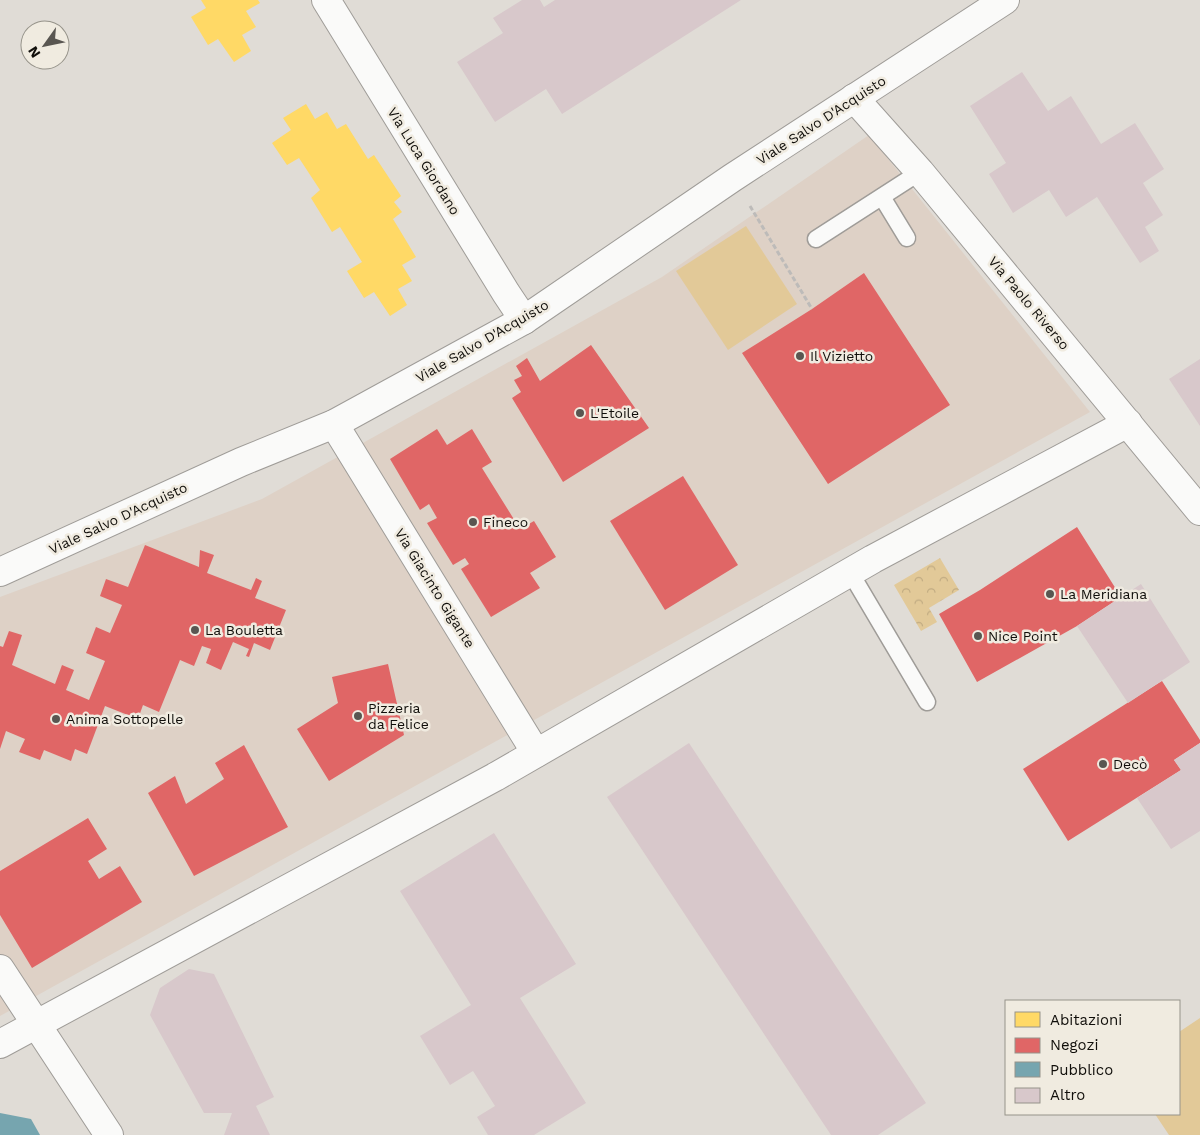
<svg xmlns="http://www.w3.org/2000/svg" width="1200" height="1135" viewBox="0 0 1200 1135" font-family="'Work Sans',sans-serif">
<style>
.commercial{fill:#ded1c6}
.grass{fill:#e2c998}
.park{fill:url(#park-crowns)}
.homes{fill:#ffd966}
.shops{fill:#e06666}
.public{fill:#76a5af}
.building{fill:#d8c8cb}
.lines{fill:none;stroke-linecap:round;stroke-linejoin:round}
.lane-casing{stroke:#9f9c98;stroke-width:19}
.street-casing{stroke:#9f9c98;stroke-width:30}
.path{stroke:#bdbbb9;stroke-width:3;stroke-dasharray:5 2.5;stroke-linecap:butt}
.lane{stroke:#fafaf9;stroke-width:16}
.street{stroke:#fafaf9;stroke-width:28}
.poi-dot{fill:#595651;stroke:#f0ebe0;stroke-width:2}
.labels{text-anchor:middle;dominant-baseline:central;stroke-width:5;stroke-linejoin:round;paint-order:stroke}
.street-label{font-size:14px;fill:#100e0a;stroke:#f0ebe0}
.poi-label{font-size:14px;fill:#100e0a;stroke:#f0ebe0;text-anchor:start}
</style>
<defs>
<pattern id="park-crowns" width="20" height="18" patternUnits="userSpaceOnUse" patternTransform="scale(1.25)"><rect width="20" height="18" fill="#e2c998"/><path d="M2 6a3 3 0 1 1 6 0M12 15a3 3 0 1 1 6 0" fill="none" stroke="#c1ab82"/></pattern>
</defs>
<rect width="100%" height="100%" fill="#e0dcd6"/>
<path class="commercial" d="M869,135L1090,412L0,1016V597L262,499L662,277Z"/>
<g class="grass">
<path d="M746,226L797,304L728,350L676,271Z"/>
<path d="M1200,1018V1135H1169L1155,1114H1179V1032Z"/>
</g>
<path class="park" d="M940,558L959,590L929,608L937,622L921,631L894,585Z"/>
<g class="homes">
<path d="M201,0H258L260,3L246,11L256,27L242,35L251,51L234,62L218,39L208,45L191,17L206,8Z"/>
<path d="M306,104L315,119L327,112L337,129L346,124L368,159L374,155L401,196L394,202L402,212L393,219L416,257L402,265L412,281L398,289L407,305L390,316L374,292L364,298L347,271L362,262L340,227L332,232L311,198L320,190L299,158L287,165L272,143L291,130L283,118Z"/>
</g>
<g class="shops">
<path d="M864,273L950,405L828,484L742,353L812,309Z"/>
<path d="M591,345L649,428L563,482L512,398L521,392L514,380L522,376L516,366L527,358L540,381Z"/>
<path d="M437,429L447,445L472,429L492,462L482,468L520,529L534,521L556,557L530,573L540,588L491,617L461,569L469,564L465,558L453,565L427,523L437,518L429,504L420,510L390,459Z"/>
<path d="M683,476L738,565L665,610L610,521Z"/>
<path d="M1077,527L1121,597L1077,626L977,682L939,614L980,590Z"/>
<path d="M145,545L199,567L200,550L214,555L207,573L251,590L256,578L262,581L255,598L286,610L270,650L254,643L249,657L246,656L249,649L233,642L221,670L206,663L211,649L202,646L194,666L180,660L159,712L143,705L138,719L105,706L87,754L75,749L71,761L44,750L40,760L19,752L25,739L6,731L0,749V646L3,647L9,631L22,635L12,665L55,684L62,665L74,670L66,690L89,700L105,661L86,653L96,627L110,633L122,605L100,596L106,579L128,587Z"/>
<path d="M388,664L404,735L329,781L297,729L338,703L332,677Z"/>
<path d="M1162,681L1200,740V743L1174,760L1181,770L1068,841L1023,769Z"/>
<path d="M244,745L288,827L194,876L148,793L175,776L186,804L224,779L215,763Z"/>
<path d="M88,818L107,849L88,861L99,879L120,866L142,902L32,968L0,915V871Z"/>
</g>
<path class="public" d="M0,1113L31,1119L40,1135H0Z"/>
<g class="building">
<path d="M522,0H540L544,7L555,0H741L562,114L546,89L495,122L457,62L503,33L493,18Z"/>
<path d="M1022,72L1048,111L1071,96L1101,144L1135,123L1164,169L1143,183L1163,215L1145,227L1159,251L1140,263L1097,197L1066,217L1049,190L1013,213L989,174L1006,163L970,106Z"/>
<path d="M1200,359V426L1169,379Z"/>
<path d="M1141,584L1190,662L1128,703L1077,626Z"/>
<path d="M689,743L926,1103L878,1135H831L607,797Z"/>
<path d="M1200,743V831L1171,849L1137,798L1181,770L1174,760Z"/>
<path d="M494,833L576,964L520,998L586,1103L534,1135H488L477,1117L495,1106L473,1071L450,1085L420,1036L471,1005L400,891Z"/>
<path d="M189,969L214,974L274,1097L256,1106L270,1135H224L232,1113H204L150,1015L160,988Z"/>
</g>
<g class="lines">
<defs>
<g id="lane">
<path d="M882,197L907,238"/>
<path d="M816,239L920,172"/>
<path d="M850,572L927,702"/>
</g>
<g id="street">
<path d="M326,0L506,293L524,320"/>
<path d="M854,98L920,172L1200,511"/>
<path d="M334,424L536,753"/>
<path d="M0,572L241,462L334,424L524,320L732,178L1005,0"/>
<path d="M0,969L109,1135"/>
<path d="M0,1044L495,777L873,559L1128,423"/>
</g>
</defs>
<use href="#lane" class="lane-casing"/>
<use href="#street" class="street-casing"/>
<path class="path" d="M750,206L812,309"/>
<use href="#lane" class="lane"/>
<use href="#street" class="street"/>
</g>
<g class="poi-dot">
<circle cx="800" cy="356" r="5"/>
<circle cx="580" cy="413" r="5"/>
<circle cx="473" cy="522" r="5"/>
<circle cx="1050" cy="594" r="5"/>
<circle cx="195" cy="630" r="5"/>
<circle cx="978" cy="636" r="5"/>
<circle cx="358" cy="716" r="5"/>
<circle cx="56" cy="719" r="5"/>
<circle cx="1103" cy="764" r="5"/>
</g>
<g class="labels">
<g class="street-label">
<text transform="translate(821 120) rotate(-33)">Viale Salvo D'Acquisto</text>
<text transform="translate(424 161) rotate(58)">Via Luca Giordano</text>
<text transform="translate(1029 303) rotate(50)">Via Paolo Riverso</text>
<text transform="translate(482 341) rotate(-30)">Viale Salvo D'Acquisto</text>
<text transform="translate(118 518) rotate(-25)">Viale Salvo D'Acquisto</text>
<text transform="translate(435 588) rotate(58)">Via Giacinto Gigante</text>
</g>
<g class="poi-label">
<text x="810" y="356">Il Vizietto</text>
<text x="590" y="413">L'Etoile</text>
<text x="483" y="522">Fineco</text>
<text x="1060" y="594">La Meridiana</text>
<text x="205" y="630">La Bouletta</text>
<text x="988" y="636">Nice Point</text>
<text x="368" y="708">Pizzeria<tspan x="368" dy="16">da Felice</tspan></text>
<text x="66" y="719">Anima Sottopelle</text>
<text x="1113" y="764">Decò</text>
</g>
</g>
<rect x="1005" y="1000" width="175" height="115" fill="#f0ebe0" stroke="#96938a"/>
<rect x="1015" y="1012" width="25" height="15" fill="#ffd966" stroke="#96938a"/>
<text x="1050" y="1025" font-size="15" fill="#100e0a">Abitazioni</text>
<rect x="1015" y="1038" width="25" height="15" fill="#e06666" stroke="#96938a"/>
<text x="1050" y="1050" font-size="15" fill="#100e0a">Negozi</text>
<rect x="1015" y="1062" width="25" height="15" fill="#76a5af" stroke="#96938a"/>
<text x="1050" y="1075" font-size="15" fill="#100e0a">Pubblico</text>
<rect x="1015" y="1088" width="25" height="15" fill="#d8c8cb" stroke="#96938a"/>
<text x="1050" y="1100" font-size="15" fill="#100e0a">Altro</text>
<g transform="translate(45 45) rotate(237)"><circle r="24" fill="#f0ebe0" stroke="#96938a"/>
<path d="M0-4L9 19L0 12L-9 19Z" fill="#595651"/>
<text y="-8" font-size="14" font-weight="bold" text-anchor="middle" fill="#100e0a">N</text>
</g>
</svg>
